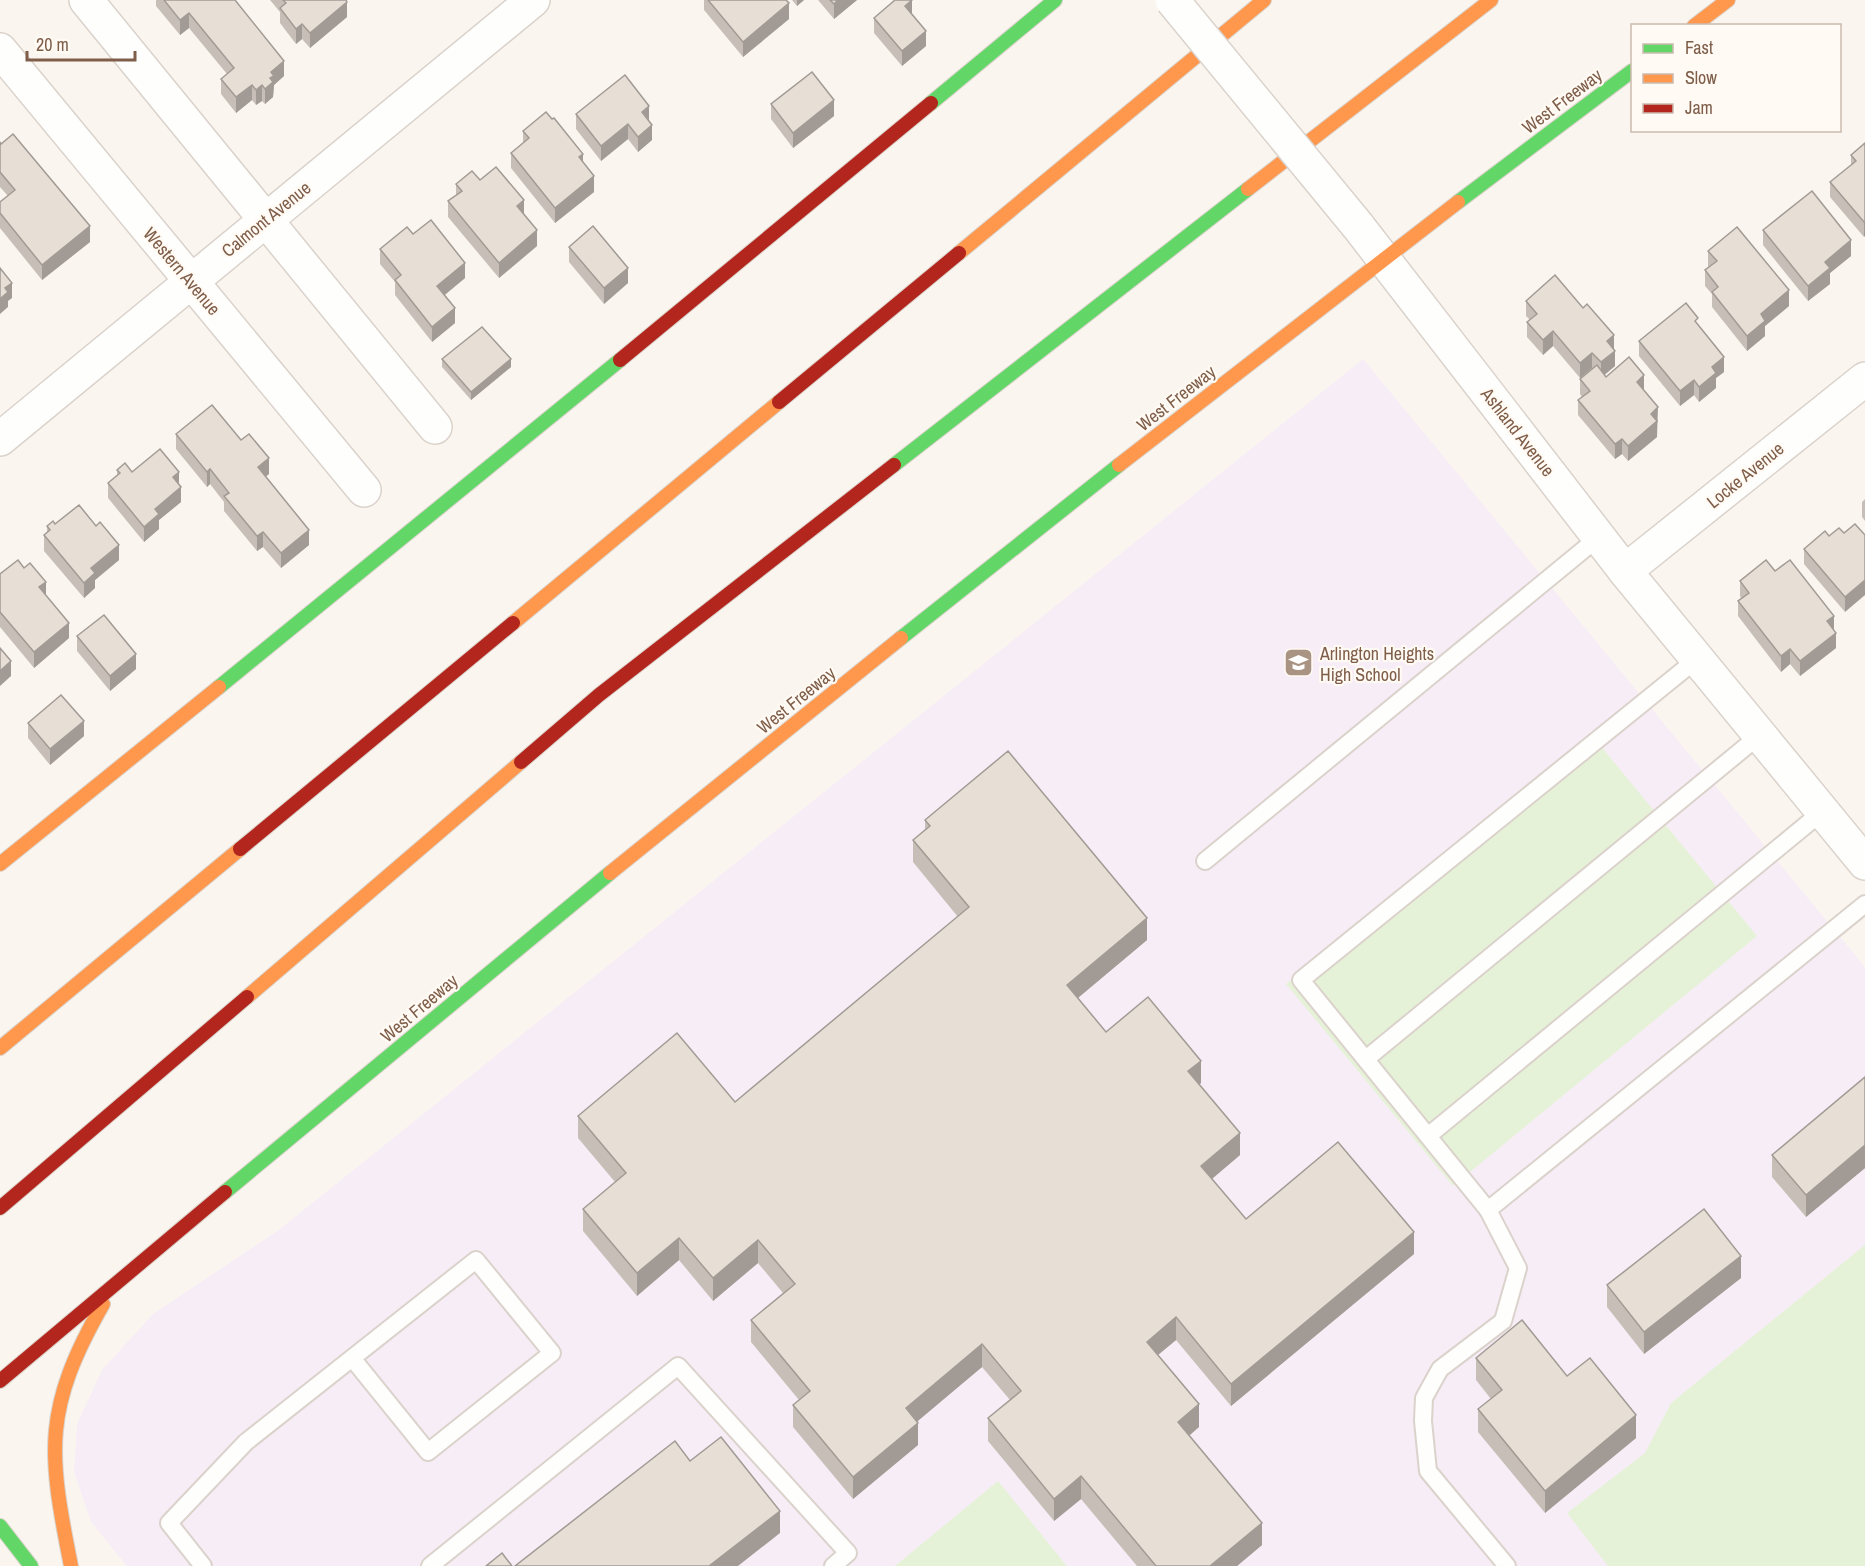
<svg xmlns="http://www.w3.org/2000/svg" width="1865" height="1566" viewBox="0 0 1865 1566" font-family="'Archivo Narrow',sans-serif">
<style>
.education{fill:#f7edf6}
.green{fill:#e6f2d8}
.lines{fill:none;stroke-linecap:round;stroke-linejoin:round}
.lane-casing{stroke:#dad2cb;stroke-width:20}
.street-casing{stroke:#dad2cb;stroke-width:36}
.fast-casing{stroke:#dad2ca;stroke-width:16}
.slow-casing{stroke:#dad2ca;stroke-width:16}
.jam-casing{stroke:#dad2ca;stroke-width:16}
.lane{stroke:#fefefd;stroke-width:16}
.street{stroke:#fefefd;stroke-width:33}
.fast{stroke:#63d668;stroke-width:14}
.slow{stroke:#ff974d;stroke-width:14}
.jam{stroke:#b3261e;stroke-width:14}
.street-bridge-casing{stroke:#dad2cb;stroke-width:36;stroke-linecap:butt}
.street-bridge{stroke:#fefefd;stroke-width:33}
.wall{fill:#c7bfb7}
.shaded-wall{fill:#a29b95}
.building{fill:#e7ded5;stroke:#a29b95;stroke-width:1.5}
.labels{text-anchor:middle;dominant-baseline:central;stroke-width:4.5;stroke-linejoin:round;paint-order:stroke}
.street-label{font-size:18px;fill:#7e5d49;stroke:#fffaf3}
.poi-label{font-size:18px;fill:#7e5d49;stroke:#fffaf3;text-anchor:start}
</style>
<rect width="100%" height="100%" fill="#faf6ef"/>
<path class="education" d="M1363,359L1865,967V1566H127L91,1522L74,1472L77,1424L102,1370L153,1314L280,1229Z"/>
<g class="green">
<path d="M1590,733L1757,936L1453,1186L1286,984Z"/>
<path d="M1865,1245V1566H1608L1567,1513L1645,1453L1671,1403Z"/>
<path d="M998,1481L1067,1566H895Z"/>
</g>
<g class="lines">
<defs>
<g id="lane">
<path d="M1205,861L1599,537"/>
<path d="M1366,1059L1760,735"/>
<path d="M1428,1136L1823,811"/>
<path d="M1488,1210L1301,980L1697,659"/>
<path d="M203,1566L169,1523L246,1442L476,1260L552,1353L428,1452L352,1358"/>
<path d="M430,1566L678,1366L848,1553L833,1566"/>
<path d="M1507,1566L1428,1471L1423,1421L1424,1398L1440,1369L1503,1321L1518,1268L1488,1210L1865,904"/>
</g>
<g id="street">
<path d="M86,0L435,427"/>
<path d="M0,50L364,490"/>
<path d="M1358,226L1625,571L1865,863"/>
<path d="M0,439L533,0"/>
<path d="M1625,571L1865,379"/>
</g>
<g id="fast">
<path d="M931,103L1055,0"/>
<path d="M1458,202L1632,71"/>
<path d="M894,465L1248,189"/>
<path d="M901,638L1119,465"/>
<path d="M219,687L620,360"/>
<path d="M225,1192L610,873"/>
<path d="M0,1526L31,1566"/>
</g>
<g id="slow">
<path d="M1694,26L1728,0"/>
<path d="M1248,189L1491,0"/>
<path d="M959,253L1264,0"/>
<path d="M1119,465L1458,202"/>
<path d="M513,623L779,402"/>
<path d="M0,864L219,687"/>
<path d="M610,873L901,638"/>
<path d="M247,997L521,762"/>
<path d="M0,1048L240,849"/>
<path d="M71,1566C48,1451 43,1409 103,1304"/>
</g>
<g id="jam">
<path d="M620,360L931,103"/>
<path d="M779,402L959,253"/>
<path d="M521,762L599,695L894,465"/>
<path d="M240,849L513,623"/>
<path d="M0,1208L247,997"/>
<path d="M0,1381L225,1192"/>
</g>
</defs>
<use href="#lane" class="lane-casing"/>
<use href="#street" class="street-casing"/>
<use href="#fast" class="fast-casing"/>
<use href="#slow" class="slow-casing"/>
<use href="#jam" class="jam-casing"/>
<use href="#lane" class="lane"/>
<use href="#street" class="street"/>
<use href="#fast" class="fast"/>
<use href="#slow" class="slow"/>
<use href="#jam" class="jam"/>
<defs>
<path id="street-bridge" d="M1172,0L1358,226"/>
</defs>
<use href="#street-bridge" class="street-bridge-casing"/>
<use href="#street-bridge" class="street-bridge"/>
</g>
<g class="wall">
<path d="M156,0H235L284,76L274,85L273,97L265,104L262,101L256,105L252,100L236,113L221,94V79L227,74L189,28L180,35L156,6Z"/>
<path d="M270,0H346L347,17L310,48L302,39L296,44L280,23V12Z"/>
<path d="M704,0H786L789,19L743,57L704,10Z"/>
<path d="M792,0H804L797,6Z"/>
<path d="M818,0H857L834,19Z"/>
<path d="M912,15L926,46L902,66L874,33V18Z"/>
<path d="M771,104L834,116L793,148L771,119Z"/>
<path d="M576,114L649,121L652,140L638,152L628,139L601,161L576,129Z"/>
<path d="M523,131L583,163L594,192L555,223L511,168V153L523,143Z"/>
<path d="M0,142L90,242L42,280L0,228V202L8,196L0,187Z"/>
<path d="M1865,143L1864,237L1830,197V182L1851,165V155Z"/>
<path d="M480,180L524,214L537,246L499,278L448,217V201L456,195V184Z"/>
<path d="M1763,230L1851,256L1830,273V284L1808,301L1763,245Z"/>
<path d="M413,234L465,278L445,295L455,323L432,342L395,295V282L380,264V249Z"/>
<path d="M569,247L628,283L604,304L569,262Z"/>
<path d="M1708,251L1789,306L1765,326V336L1747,351L1712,307V294L1705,286V270L1709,267L1708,266Z"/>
<path d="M1526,301L1583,308L1614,349L1615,366L1604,375L1606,377L1644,390L1658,422L1657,423V437L1628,461L1622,454L1615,459L1578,415V400L1582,397L1580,394V378L1553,346L1543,355L1527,337V322L1530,320L1526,316Z"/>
<path d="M1698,325L1724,372L1716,378V388L1699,402L1694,395L1680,406L1639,356V341Z"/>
<path d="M442,359L511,367L471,400L442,367Z"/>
<path d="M176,434L269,474L265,477L309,545L281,568L263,547L257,551L224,511V502L210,484L207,487L176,449Z"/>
<path d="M117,470L132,472L179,485L181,502L159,520V529L144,542L108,498V483L117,475Z"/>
<path d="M1865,499V521L1862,517V502Z"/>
<path d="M55,524L119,560L95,580V588L84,598L44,551V535L47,532V526Z"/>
<path d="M1855,524L1845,612L1804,564V549L1829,536L1844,533Z"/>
<path d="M24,568L46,595L69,638L34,668L0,627V574Z"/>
<path d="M1775,571L1834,630L1836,648L1800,676L1790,664L1781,672L1738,616V601L1741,598L1740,596V581Z"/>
<path d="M77,636L136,669L110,691L77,651Z"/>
<path d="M28,723L84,736L50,765L28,738Z"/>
<path d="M925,820L1147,940L1078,998L1106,1032L1201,1083L1199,1084L1240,1155L1212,1179L1246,1219L1414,1254L1231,1406L1176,1340L1158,1355L1199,1427L1189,1436L1262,1545L1237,1566H1137L1081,1499L1054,1521L988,1441V1418L1010,1400L982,1367L917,1421L918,1445L853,1499L793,1427V1405L799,1400L751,1342V1320L783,1293L758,1263L713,1301L679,1260L637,1296L583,1231V1209L615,1182L578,1138V1116L735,1102L958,917L913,862V840L925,829Z"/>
<path d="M1865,1077V1168L1806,1217L1772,1177V1155Z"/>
<path d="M1741,1278L1644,1354L1607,1307V1285Z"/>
<path d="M1476,1358L1567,1376L1636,1438L1545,1513L1478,1432V1409L1491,1399L1476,1380Z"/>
</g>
<g class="shaded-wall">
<path d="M797,0H804L797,6Z"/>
<path d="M838,0H857L834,19V4Z"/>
<path d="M912,0V15L905,6Z"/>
<path d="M347,2V17L310,48V33Z"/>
<path d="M789,3V19L743,57V42Z"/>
<path d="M189,13V28L180,35V20Z"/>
<path d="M302,24V39L296,44V29Z"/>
<path d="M926,31V46L902,66V51Z"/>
<path d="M284,61V76L274,85L273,97L265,104V89L271,72Z"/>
<path d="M252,85V100L236,113V97Z"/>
<path d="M262,85V101L256,105V90Z"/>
<path d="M834,100V116L793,148V133Z"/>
<path d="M649,106V121L642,112Z"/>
<path d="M628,124V139L601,161V146Z"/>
<path d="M652,125V140L638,152V137Z"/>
<path d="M583,154V169L579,157Z"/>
<path d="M594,176V192L555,223V208Z"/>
<path d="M524,200V215L517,206Z"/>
<path d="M1865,221V236L1864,237V222Z"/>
<path d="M90,226V242L42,280V265Z"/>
<path d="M537,230V246L499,278V263Z"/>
<path d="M1851,240V256L1830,273V284L1808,301V286L1825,262Z"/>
<path d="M465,263V278L437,301V286Z"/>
<path d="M628,268V283L604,304V288Z"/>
<path d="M12,283V298L8,301V307L0,314V299L5,288Z"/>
<path d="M1789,290V306L1765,326V336L1747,351V336L1761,314Z"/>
<path d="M455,308V323L432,342V327Z"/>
<path d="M1553,331V346L1543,355V340Z"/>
<path d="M1614,335V350L1607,341Z"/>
<path d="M1615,351V366L1601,378V362Z"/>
<path d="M1592,353V368L1580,378V363Z"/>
<path d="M1724,357V372L1716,378V388L1699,402V387L1712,367Z"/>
<path d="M511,359V367L471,400V392Z"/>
<path d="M1644,375V391L1637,382Z"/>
<path d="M1694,380V395L1680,406V391Z"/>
<path d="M1658,407L1657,437L1628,461V446L1651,414Z"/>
<path d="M1622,439V454L1615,459V444Z"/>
<path d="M269,458V474L258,483V467Z"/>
<path d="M210,469V484L207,487V472Z"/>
<path d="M179,472V487L173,477Z"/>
<path d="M181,487V502L159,520V529L144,542V527L155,509Z"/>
<path d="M309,530V545L281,568V553Z"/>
<path d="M263,532V547L257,551V536Z"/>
<path d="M119,545V560L95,580V588L84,598V583L91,568Z"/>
<path d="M1865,580V595L1845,612V597Z"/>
<path d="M46,582V597L39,587Z"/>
<path d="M1834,616V631L1827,621Z"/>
<path d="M69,623V638L34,668V652Z"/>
<path d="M1836,633V648L1800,676V661Z"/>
<path d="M1790,649V664L1781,672V656Z"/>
<path d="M136,654V669L110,691V676Z"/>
<path d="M11,661V676L0,686V671Z"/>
<path d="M84,721V736L50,765V749Z"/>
<path d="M1147,918V940L1067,1007V985Z"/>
<path d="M1201,1061V1083L1188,1094V1071Z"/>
<path d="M1240,1133V1155L1201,1188V1166Z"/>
<path d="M1865,1145V1168L1806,1217V1195Z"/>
<path d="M1414,1232V1254L1231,1406V1384Z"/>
<path d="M679,1238V1260L637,1296V1273Z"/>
<path d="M758,1240V1263L713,1301V1278Z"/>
<path d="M1741,1256V1278L1644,1354V1332Z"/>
<path d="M1176,1317V1340L1147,1364V1342Z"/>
<path d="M982,1344V1367L906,1431V1408Z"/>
<path d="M1199,1404V1427L1178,1445V1422Z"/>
<path d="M1636,1415V1438L1545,1513V1491Z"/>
<path d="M918,1423V1445L853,1499V1477Z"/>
<path d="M1081,1476V1499L1054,1521V1499Z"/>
<path d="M780,1511V1533L738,1566H709Z"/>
<path d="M1262,1523V1545L1237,1566H1210Z"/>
</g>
<g class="building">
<path d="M164,0H235L284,61L271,72L274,76L270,78L273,82L265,89L262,85L256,90L252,85L236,97L221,79L234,68L189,13L180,20Z"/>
<path d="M283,0H346L347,2L310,33L302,24L296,29L280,8L286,3Z"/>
<path d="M708,0H786L789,3L743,42Z"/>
<path d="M830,0H838L834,4Z"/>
<path d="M895,0H912L905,6L926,31L902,51L874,18Z"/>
<path d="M812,72L834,100L793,133L771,104Z"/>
<path d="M625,75L649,106L642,112L652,125L638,137L628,124L601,146L576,114Z"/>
<path d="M546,112L552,119L554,118L583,154L579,157L594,176L555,208L511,153L529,138L523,131Z"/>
<path d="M13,134L90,226L42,265L0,213V202L15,190L0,172V142L1,144Z"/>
<path d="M1865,143V221L1864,222L1830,182L1856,161L1851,155Z"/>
<path d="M496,167L524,200L517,206L537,230L499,263L448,201L462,191L456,184L472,171L480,180Z"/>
<path d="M1812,191L1851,240L1825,262L1830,268L1808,286L1763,230Z"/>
<path d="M431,220L465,263L437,286L455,308L432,327L395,280L401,275L380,249L407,227L413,234Z"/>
<path d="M593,226L628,268L604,288L569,247Z"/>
<path d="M1737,227L1789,290L1761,314L1765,321L1747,336L1712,292L1718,287L1705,270L1717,261L1708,251Z"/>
<path d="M0,268L12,283L5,288L8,292L0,299Z"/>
<path d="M1555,275L1583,308L1587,304L1614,335L1607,341L1615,351L1601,362L1592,353L1580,363L1553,331L1543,340L1527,322L1537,314L1526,301Z"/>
<path d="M1686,303L1698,318L1695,321L1724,357L1712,367L1716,373L1699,387L1694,380L1680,391L1639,341Z"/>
<path d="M482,327L511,359L471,392L442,359Z"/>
<path d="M1629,357L1644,375L1637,382L1658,407L1651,414L1657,421L1628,446L1622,439L1615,444L1578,400L1590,391L1580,379L1597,365L1606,377Z"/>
<path d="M212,405L241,440L249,434L269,458L258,467L309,530L281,553L263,532L257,536L224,496L229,493L210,469L207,472L176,434Z"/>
<path d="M160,449L179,472L173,477L181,487L155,509L159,514L144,527L108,483L120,473L117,470L125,463L132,472Z"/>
<path d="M79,505L96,526L100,522L119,545L91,568L95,573L84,583L44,535L50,530L47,526L53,521L55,524Z"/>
<path d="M1855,524L1865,535V580L1845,597L1804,549L1825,531L1829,536L1839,528L1844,533Z"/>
<path d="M18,560L24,568L30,563L46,582L39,587L69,623L34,652L0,612V574Z"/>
<path d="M1766,560L1775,571L1790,560L1834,616L1827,621L1836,633L1800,661L1790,649L1781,656L1738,601L1749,593L1740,581Z"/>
<path d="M104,615L136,654L110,676L77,636Z"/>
<path d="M0,648L11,661L0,671Z"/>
<path d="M61,695L84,721L50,749L28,723Z"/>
<path d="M1008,751L1147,918L1067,985L1106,1032L1148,997L1201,1061L1188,1071L1240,1133L1201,1166L1246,1219L1338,1142L1414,1232L1231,1384L1176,1317L1147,1342L1199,1404L1178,1422L1262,1523L1210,1566H1156L1081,1476L1054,1499L988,1418L1021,1391L982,1344L906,1408L918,1423L853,1477L793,1405L810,1391L751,1320L795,1284L758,1240L713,1278L679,1238L637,1273L583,1209L626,1173L578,1116L677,1033L735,1102L969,907L913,840L930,826L925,820Z"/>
<path d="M1865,1077V1145L1806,1195L1772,1155Z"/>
<path d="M1704,1209L1741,1256L1644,1332L1607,1285Z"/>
<path d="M1522,1320L1567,1376L1590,1358L1636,1415L1545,1491L1478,1409L1502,1390L1476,1358Z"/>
<path d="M721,1437L780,1511L709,1566H515L675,1441L690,1461Z"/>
<path d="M502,1553L512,1566H486Z"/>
</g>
<defs>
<symbol id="school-square" viewBox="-11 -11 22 22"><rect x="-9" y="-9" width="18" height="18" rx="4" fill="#a99383" stroke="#fffaf3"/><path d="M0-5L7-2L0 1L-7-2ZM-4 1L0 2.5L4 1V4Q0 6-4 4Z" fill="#fff"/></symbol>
</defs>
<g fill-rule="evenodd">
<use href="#school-square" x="1282" y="646" width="33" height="33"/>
</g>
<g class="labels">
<g class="street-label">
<text transform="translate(1562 101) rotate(-37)">West Freeway</text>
<text transform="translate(266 219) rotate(-39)">Calmont Avenue</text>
<text transform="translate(182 271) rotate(50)">Western Avenue</text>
<text transform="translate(1176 398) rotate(-38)">West Freeway</text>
<text transform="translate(1518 432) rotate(52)">Ashland Avenue</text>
<text transform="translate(1745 475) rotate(-39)">Locke Avenue</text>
<text transform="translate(796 700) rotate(-39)">West Freeway</text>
<text transform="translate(419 1008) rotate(-40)">West Freeway</text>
</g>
<g class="poi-label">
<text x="1320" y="653">Arlington Heights<tspan x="1320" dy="21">High School</tspan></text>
</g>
</g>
<rect x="1631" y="24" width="210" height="108" fill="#fffaf3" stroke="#cbbbaf" stroke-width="1.5"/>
<rect x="1643" y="44" width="30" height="9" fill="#63d668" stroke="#cbbbaf" stroke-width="1.5"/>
<text x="1685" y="54" font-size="18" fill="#7e5d49">Fast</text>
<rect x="1643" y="74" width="30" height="9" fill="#ff974d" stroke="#cbbbaf" stroke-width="1.5"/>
<text x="1685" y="84" font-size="18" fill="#7e5d49">Slow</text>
<rect x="1643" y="104" width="30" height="9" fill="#b3261e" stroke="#cbbbaf" stroke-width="1.5"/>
<text x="1685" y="114" font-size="18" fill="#7e5d49">Jam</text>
<path d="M27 51v9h108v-9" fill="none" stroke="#7e5d49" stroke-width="3"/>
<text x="36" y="51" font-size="18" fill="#7e5d49" stroke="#fffaf3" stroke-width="4.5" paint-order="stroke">20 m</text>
</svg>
